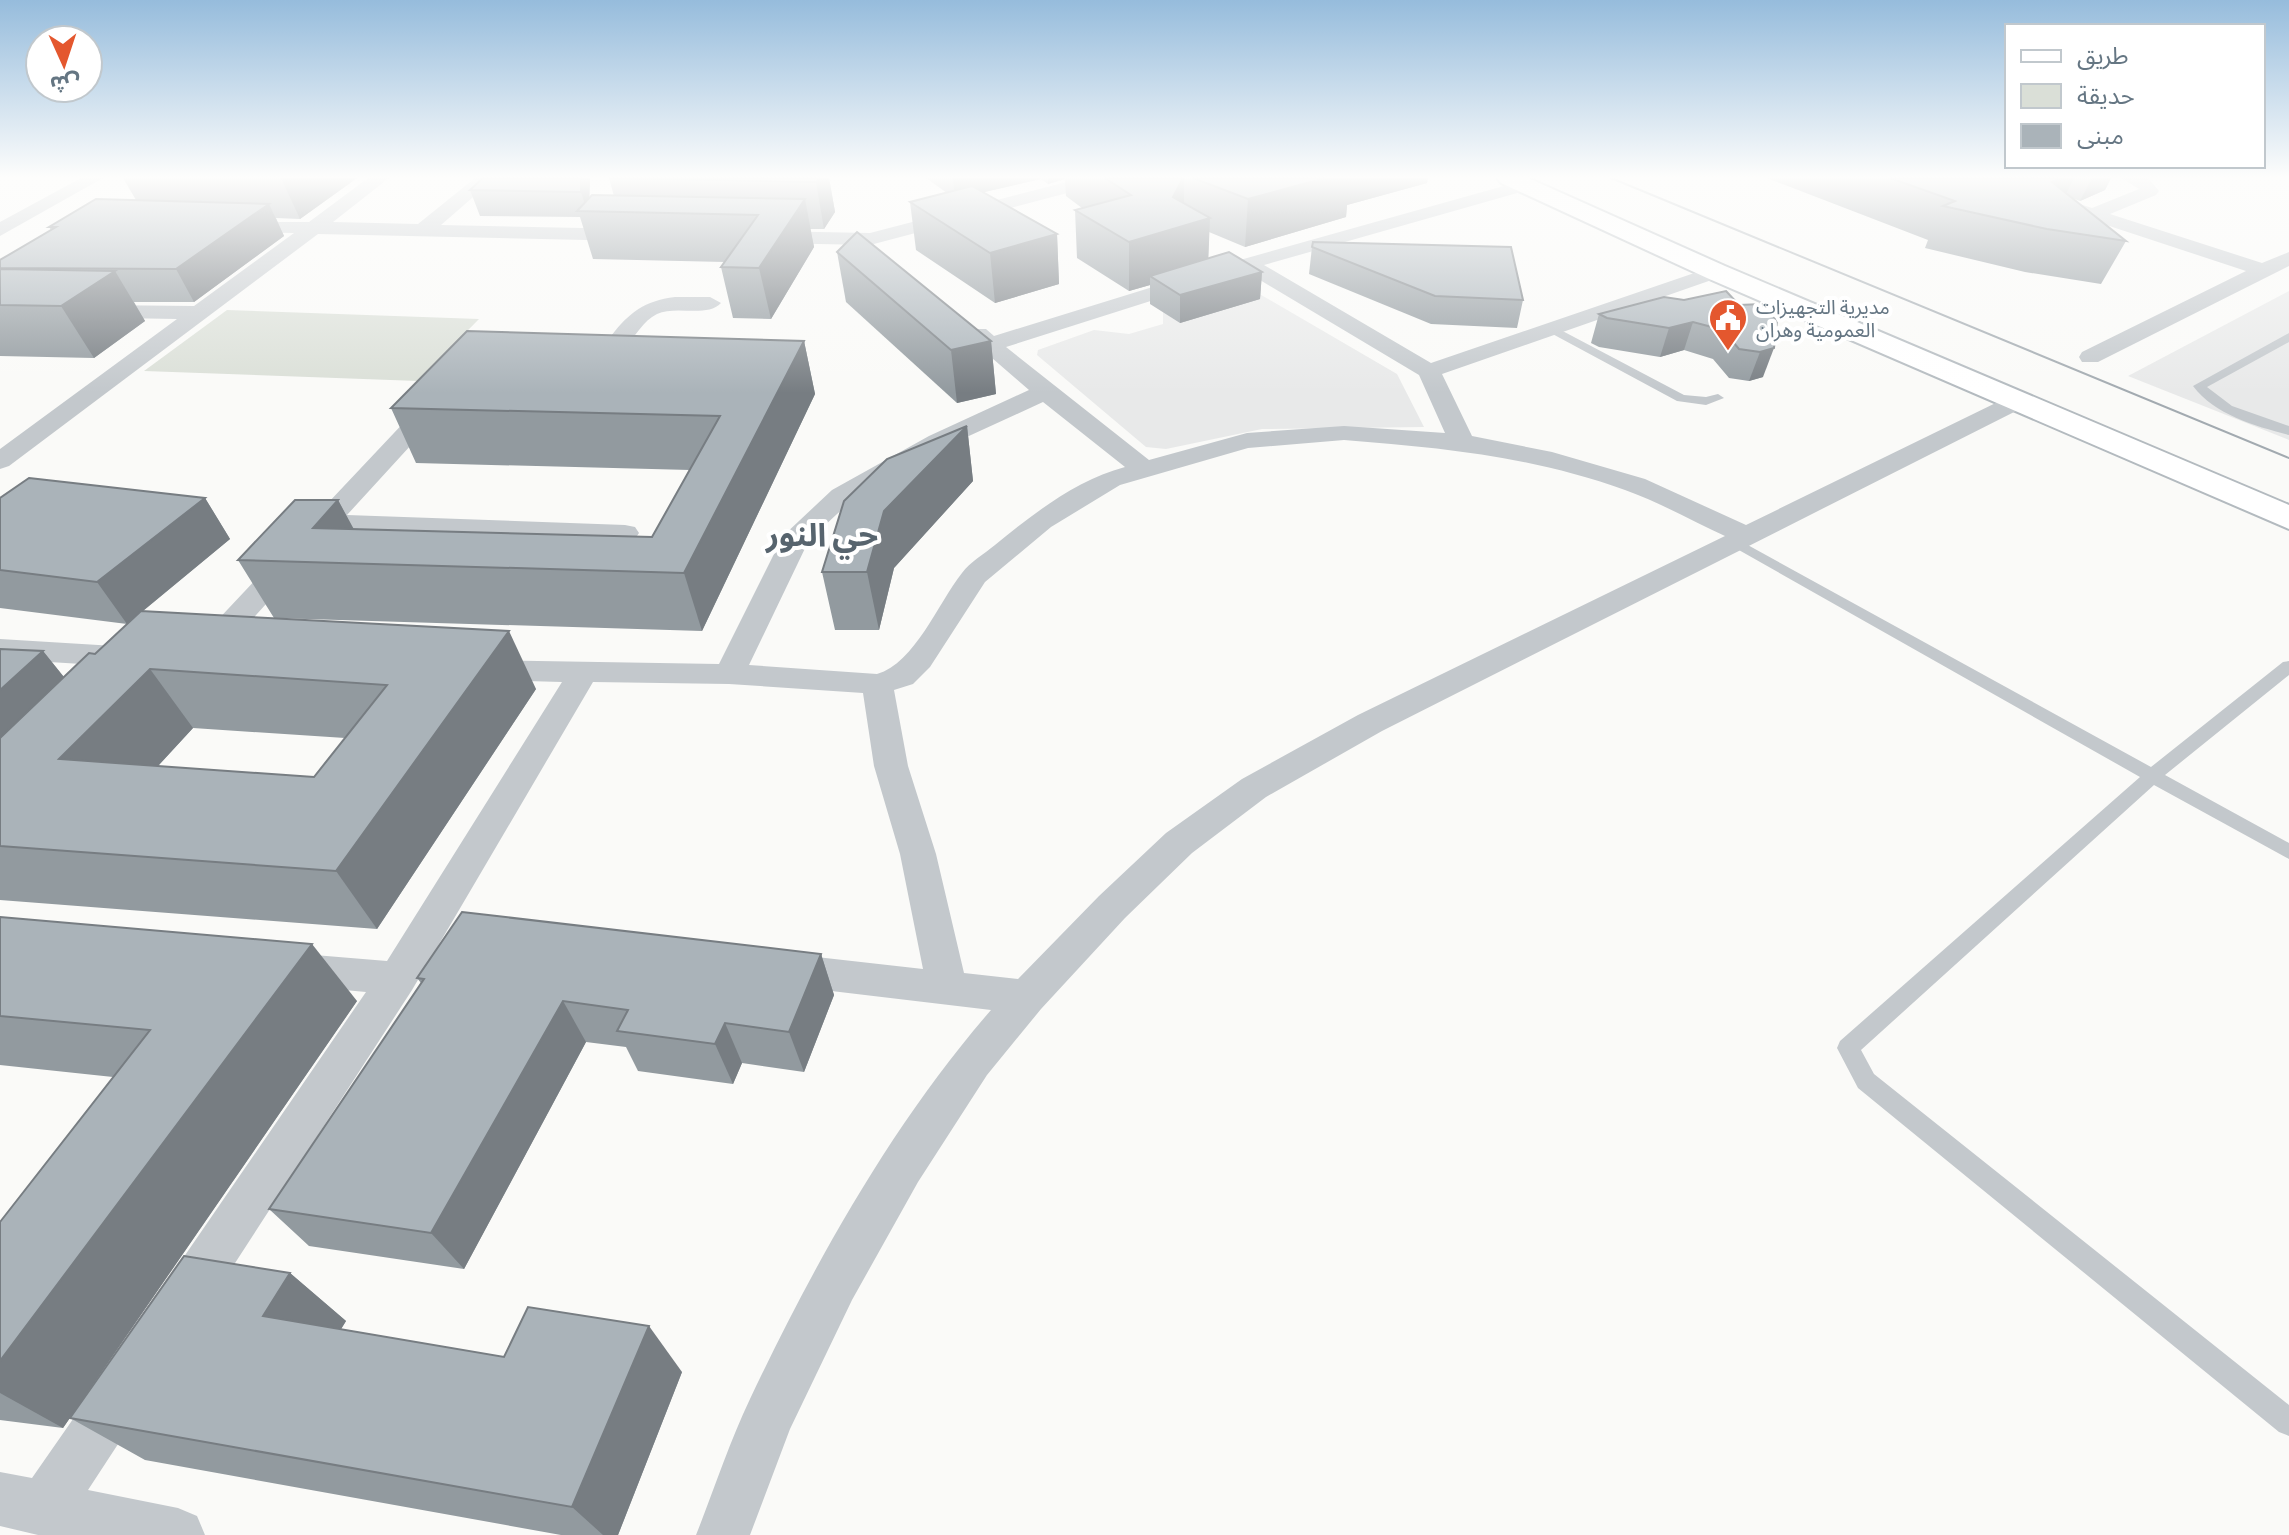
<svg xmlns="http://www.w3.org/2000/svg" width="2289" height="1535" viewBox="0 0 2289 1535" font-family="Commissioner,'Noto Sans Arabic',sans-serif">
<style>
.built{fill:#e8e9e9}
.green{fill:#dadfd7}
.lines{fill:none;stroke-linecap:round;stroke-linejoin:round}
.secondary-casing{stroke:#b3babf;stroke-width:4}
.lane{fill:#c3c8cc;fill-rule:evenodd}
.street{fill:#c3c8cc;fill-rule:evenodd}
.secondary{fill:#fff;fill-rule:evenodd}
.tram{stroke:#a2aab0;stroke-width:2}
.wall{fill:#929a9f;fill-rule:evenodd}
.shaded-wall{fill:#777d82}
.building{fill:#aab3b9;stroke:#777d82;stroke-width:2;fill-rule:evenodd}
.labels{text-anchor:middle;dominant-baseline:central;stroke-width:8;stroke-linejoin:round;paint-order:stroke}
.far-poi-label{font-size:20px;fill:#657683;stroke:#fff;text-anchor:start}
.district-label{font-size:32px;font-weight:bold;fill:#57646e;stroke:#fff}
</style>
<rect width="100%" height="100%" fill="#fafaf8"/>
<g class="built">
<path d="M1244,285L1397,374L1424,427L1262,429L1166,449L1146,447L1037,355L1038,350L1094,330L1129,334L1163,324V310Z"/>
<path d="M2289,291V440L2128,376Z"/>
</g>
<path class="green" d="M227,310L479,319L418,381L144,371Z"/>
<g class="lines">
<defs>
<path id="secondary" d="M1497,178H1528L1725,266L2289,505V529L1707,278L1501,183Z"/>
</defs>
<use href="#secondary" class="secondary-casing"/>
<g class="lane">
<path d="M1547,327H1555L1684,395L1706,397L1718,394L1724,398L1706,405L1677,401L1547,331Z"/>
<path d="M2289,333V342L2207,387L2232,406L2289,426V435C2255,426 2215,415 2193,386Z"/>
<path d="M1735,538L2151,767L2283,662L2289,661V675L2165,775L2289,843V859L2154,785L1861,1050L1874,1074L2289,1405V1436L2279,1432L1858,1088L1837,1048L1840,1041L2140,777L1730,545L1728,542Z"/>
</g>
<g class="street">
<path d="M81,178H103L0,236V222Z"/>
<path d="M368,178H389L333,222L418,224L475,178H495L441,225L631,229L641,235L631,241L318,234L9,466L0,469V449L177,319L0,316V304L194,306L294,233L236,232L229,230L226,226L229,222H309Z"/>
<path d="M1082,178H1112L1109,182L870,245L767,243L757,237L767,231L870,233Z"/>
<path d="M1973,178H2000L2092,208L2139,189L2121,178H2148L2159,191L2156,195L2110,214L2262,263L2289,252V266L2098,362H2082L2079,357L2082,352L2246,271L1976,182Z"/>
<path d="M1525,180L1534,185L1531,189L1264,265L1431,363L1709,268H1723L1726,272L1723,276L1442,374L1472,436L1552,452L1645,479L1746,525L2010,396H2026L2030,401L2026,406L1382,731L1266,797L1192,853L1125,918L1041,1009L987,1075L918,1182L852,1300L790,1429L750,1535H696C714,1490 729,1443 750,1399C815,1262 892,1124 991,1010L781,985L767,980L761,969L767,958L781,953L923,969L900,854L874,766L863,693L729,684L593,682L412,990L202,1314L185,1321L168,1314L161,1297L168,1280L366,992L290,985L276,980L270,969L276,958L290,953L387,961L562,682L484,680L473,677L468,670L473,663L484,660L719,664L783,536L832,490L929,436L1029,390L970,339L967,334L970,329H986L994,336L1240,260ZM1245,271L1419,375L1445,433L1344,426L1247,433L1149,460L1006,347ZM1043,402L1125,467C1076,480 1033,514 995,545C984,554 970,562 962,573C938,603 915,663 877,674L749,665L809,540L850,502L947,446ZM1344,440C1443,448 1530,456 1625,490C1659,502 1692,521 1725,536L1358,715L1242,779L1166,833L1099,896L1018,979L964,973L936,854L908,766L894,690L913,684L930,667L985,582L1051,527L1120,485L1248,448Z"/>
<path d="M675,297H710L721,303C707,318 676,305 657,314C643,321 635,336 626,348L580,351L569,344L580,337L611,336C630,312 644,301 675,297Z"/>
<path d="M435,397L444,399L447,404L444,409L347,515L625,525L635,527L639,533L635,539L625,541L333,530L218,657L207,660L196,657L192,650L196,643L426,399Z"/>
<path d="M0,639L131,647L142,650L146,657L142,664L131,667L0,659Z"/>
<path d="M121,1368L139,1376L147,1394L139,1412L88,1490L178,1508L197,1516L205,1535H38L0,1526V1472L32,1478L103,1376Z"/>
</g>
<use href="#secondary" class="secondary"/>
<path class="tram" d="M1611,178L2289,458"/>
</g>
<g class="wall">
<path d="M123,178H357L300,219L276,218L284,236L194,302H134L145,321L94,358L0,356V260L51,230L49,227L136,200Z"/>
<path d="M483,178H590L589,199L614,196L609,178H829L835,212L824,229H810L814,247L771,319L733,318L721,267L725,262L593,259L580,217L480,216L470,190Z"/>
<path d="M926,178H1428L1427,183L1347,205L1346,217L1245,247L1209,232L1208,259L1262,272L1260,299L1180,323L1150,304V285L1129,291L1077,258L1075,210L1082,208L1066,196L1065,179L1048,184L1041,179L983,192L1057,234L1059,284L995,303L916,250L910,202L947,193Z"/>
<path d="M1767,178H2111L2105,190L2080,201L2072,198L2126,241L2101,284L2025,272L1925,248L1928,240Z"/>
<path d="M1312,247L1523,300L1517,328L1431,324L1309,274Z"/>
<path d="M837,252L991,341L996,394L957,403L846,302Z"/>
<path d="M1684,300L1739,305L1762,304L1763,377L1749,381L1729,378L1713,359L1684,350L1660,357L1599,347L1591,343L1599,314Z"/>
<path d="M804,341L815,394L702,631L274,618L238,560L338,500L353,529L652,537L690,470L416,463L391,408Z"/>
<path d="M967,426L973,481L894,568L879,630H835L822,572Z"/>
<path d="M0,498H205L230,539L143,611L536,689L377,929L0,900V649L43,651L64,677L95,654L127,624L0,608ZM193,728L345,738L314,777L158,766Z"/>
<path d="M0,917L357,1001L63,1428L0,1420V1222L113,1077L0,1065Z"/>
<path d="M821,954L834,995L804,1072L742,1063L733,1084L638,1071L626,1047L586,1042L464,1269L309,1246L269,1209L421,983L417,978Z"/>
<path d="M290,1273L346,1321L341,1329L504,1357L682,1372L618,1535H561L145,1460L70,1418Z"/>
</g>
<g class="shaded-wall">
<path d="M281,178H357L300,219Z"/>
<path d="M581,178H590L589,211H587L581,192Z"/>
<path d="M819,178H829L835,212L824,229L816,182Z"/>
<path d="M953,178H1041V179L955,199Z"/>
<path d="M1048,178H1065V179L1048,184Z"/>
<path d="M1183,178H1184V222L1210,218L1208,267L1150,276V285L1129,291V242L1173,197Z"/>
<path d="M1325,178H1428L1427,183L1347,205L1346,217L1245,247L1248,199Z"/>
<path d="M2061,178H2074L2057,212L2052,182Z"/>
<path d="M2092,178H2111L2105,190L2080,201Z"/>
<path d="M805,199L814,247L771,319L759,268Z"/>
<path d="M269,204L284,236L194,302L176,269Z"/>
<path d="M1057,234L1059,284L995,303L990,253Z"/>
<path d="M115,271L145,321L94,358L61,306Z"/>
<path d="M1262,272L1260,299L1180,323V295Z"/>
<path d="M1693,322L1684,350L1660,357L1669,328Z"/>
<path d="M804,341L815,394L702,631L684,573Z"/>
<path d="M991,341L996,394L957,403L951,350Z"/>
<path d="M1774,348L1763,377L1749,381L1760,352Z"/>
<path d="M967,426L973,481L894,568L879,630L867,572L884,511Z"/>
<path d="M205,498L230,539L127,624L97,582Z"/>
<path d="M338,500L369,557L313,528Z"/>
<path d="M509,631L536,689L377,929L336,871Z"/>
<path d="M43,651L90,710L0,800V690Z"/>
<path d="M150,669L193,728L110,818L59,759Z"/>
<path d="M312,944L357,1001L63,1428L0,1393V1361Z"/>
<path d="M821,954L834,995L804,1072L789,1032Z"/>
<path d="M563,1001L586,1042L464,1269L431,1233Z"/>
<path d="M725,1023L742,1063L733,1084L715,1044Z"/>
<path d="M290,1273L346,1321L321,1362L263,1316Z"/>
<path d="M649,1326L682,1372L618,1535H603L572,1507Z"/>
</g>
<g class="building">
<path d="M483,178H581V192L470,190Z"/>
<path d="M609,178H819L816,182Z"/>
<path d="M1105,178H1183L1173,197L1210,218L1129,242L1075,210L1131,195Z"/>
<path d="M1193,178H1325L1248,199Z"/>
<path d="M1890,178H2061L2052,182L2126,241L2047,229L1943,206L1955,201Z"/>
<path d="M972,186L1057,234L990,253L910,202Z"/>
<path d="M592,195L805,199L759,268L721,267L758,215L577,211Z"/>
<path d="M96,199L269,204L176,269L0,268V260L56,227H49Z"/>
<path d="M857,232L991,341L951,350L837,252Z"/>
<path d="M1313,242L1511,247L1523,300L1435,296L1312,247Z"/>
<path d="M1229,252L1262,272L1180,295L1150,276Z"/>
<path d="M0,269L115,271L61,306L0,305Z"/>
<path d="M1726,291L1739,305L1762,304L1777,320L1774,348L1760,352L1739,349L1723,330L1693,322L1669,328L1607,318L1599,314L1664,297L1684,300Z"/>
<path d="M467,331L804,341L684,573L238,560L295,500H338L313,528L652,537L720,416L391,408Z"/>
<path d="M967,426L884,511L867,572H822L844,501L887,459Z"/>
<path d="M29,478L205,498L97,582L0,570V498Z"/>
<path d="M141,611L509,631L336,871L0,846V738L89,653L95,654ZM150,669L387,685L314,777L59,759Z"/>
<path d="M0,649L43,651L0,690Z"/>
<path d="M462,912L821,954L789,1032L725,1023L715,1044L617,1031L628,1010L563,1001L431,1233L269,1209L424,979L417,978Z"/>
<path d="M0,917L312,944L0,1361V1222L150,1030L0,1016Z"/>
<path d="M184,1256L290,1273L263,1316L504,1357L528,1307L649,1326L572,1507L70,1418Z"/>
</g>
<linearGradient id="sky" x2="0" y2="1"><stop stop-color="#96bcdc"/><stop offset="0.45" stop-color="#fdfdfc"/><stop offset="1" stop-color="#fdfdfc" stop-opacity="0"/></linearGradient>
<rect width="2289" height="393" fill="url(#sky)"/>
<defs>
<symbol id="civic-pin" viewBox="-11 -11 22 30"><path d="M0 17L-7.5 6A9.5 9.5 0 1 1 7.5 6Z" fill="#e4572e" stroke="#fff"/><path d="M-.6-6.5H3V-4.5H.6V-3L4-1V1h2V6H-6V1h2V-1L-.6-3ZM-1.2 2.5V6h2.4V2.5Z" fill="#fff"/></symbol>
</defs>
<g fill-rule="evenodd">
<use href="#civic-pin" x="1706" y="296" width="44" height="60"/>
</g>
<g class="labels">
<g class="far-poi-label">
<text x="1756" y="306">مديرية التجهيزات<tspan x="1756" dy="23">العمومية وهران</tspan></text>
</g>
<g class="district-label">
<text x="822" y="533">حي النور</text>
</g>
</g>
<rect x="2005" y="24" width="260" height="144" fill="#ffffff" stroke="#c1c8cd" stroke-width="2"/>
<rect x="2021" y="50" width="40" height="12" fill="#ffffff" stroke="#c1c8cd" stroke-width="2"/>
<text x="2077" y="64" font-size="24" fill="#657683">طريق</text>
<rect x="2021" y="84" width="40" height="24" fill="#dadfd7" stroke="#c1c8cd" stroke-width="2"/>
<text x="2077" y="104" font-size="24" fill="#657683">حديقة</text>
<rect x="2021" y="124" width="40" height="24" fill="#aab3b9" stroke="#c1c8cd" stroke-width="2"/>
<text x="2077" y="144" font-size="24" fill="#657683">مبنى</text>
<g transform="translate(64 64) rotate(177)"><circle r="38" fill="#ffffff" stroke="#c1c8cd" stroke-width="2"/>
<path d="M0-6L14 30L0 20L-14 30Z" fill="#e4572e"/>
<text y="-12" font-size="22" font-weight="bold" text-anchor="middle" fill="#657683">ش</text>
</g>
</svg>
